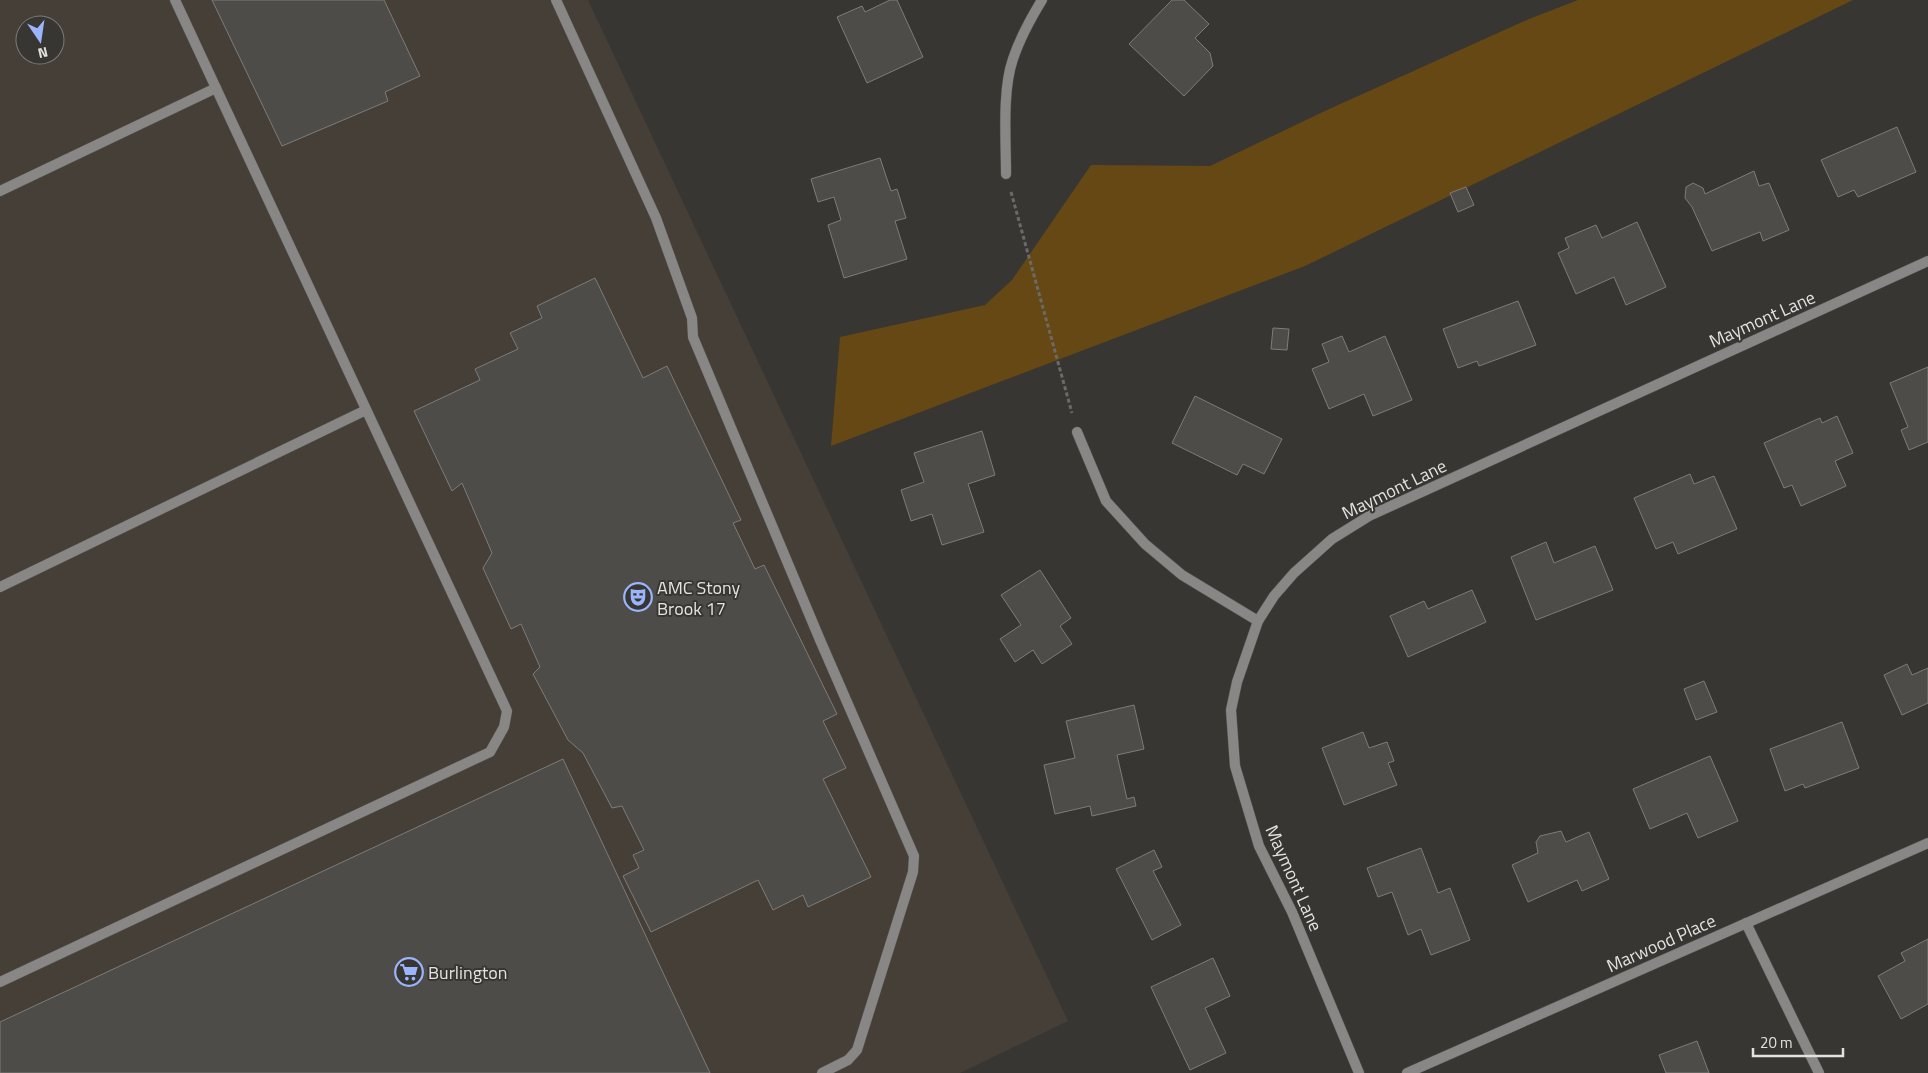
<svg xmlns="http://www.w3.org/2000/svg" width="1928" height="1073" viewBox="0 0 1928 1073" font-family="'Titillium Web',sans-serif">
<style>
.built{fill:#453f37;fill-rule:evenodd}
.green{fill:#654814}
.building{fill:#4e4c48;stroke:#7e7c78}
.lines{fill:none;stroke-linecap:round;stroke-linejoin:round}
.lane-casing{stroke:#54524f;stroke-width:11}
.street-casing{stroke:#54524f;stroke-width:11}
.path{stroke:#6c6a68;stroke-width:3;stroke-dasharray:4 2.5;stroke-linecap:butt}
.lane{stroke:#888785;stroke-width:10}
.street{stroke:#888785;stroke-width:10}
.labels{text-anchor:middle;dominant-baseline:central;stroke-width:4;stroke-linejoin:round;paint-order:stroke}
.street-label{font-size:18px;fill:#e4e2e0;stroke:#383633}
.poi-label{font-size:18px;fill:#e4e2e0;stroke:#383633;text-anchor:start}
</style>
<rect width="100%" height="100%" fill="#383633"/>
<path class="built" d="M0,0H588L1068,1021L960,1073H0ZM25,25H55V55H25Z"/>
<path class="green" d="M1578,0H1853L1305,266L831,446L840,337L985,305L1012,280L1091,165L1210,166L1327,110L1529,19Z"/>
<g class="building">
<path d="M212,0H384L420,76L385,92L388,101L282,146Z"/>
<path d="M890,0H897L923,57L867,83L837,17L862,6L865,12Z"/>
<path d="M1172,0H1184L1209,24L1195,38L1210,53L1213,66L1184,96L1129,44Z"/>
<path d="M1897,127L1916,172L1858,197L1854,190L1838,197L1821,160Z"/>
<path d="M880,158L891,191L897,189L906,218L895,221L907,259L844,278L828,225L841,220L834,197L818,202L811,179Z"/>
<path d="M1754,171L1759,186L1769,183L1789,230L1763,241L1760,232L1712,251L1692,207L1685,198L1686,187L1693,183L1703,188L1705,194Z"/>
<path d="M1466,187L1474,205L1458,212L1450,193Z"/>
<path d="M1637,222L1666,287L1626,305L1614,277L1576,294L1558,253L1569,248L1565,238L1596,225L1602,238Z"/>
<path d="M595,278L643,378L667,366L741,520L733,523L755,569L764,565L837,714L823,721L846,768L823,779L871,877L808,907L803,895L773,910L758,880L651,932L623,876L639,868L633,855L644,850L622,806L612,808L583,753L568,740L533,674L540,667L521,624L511,629L483,568L492,553L462,483L452,491L414,411L480,380L475,369L518,349L510,333L542,318L537,306Z"/>
<path d="M1518,301L1536,345L1479,366L1477,361L1458,368L1443,329Z"/>
<path d="M1273,328L1289,329L1287,350L1271,349Z"/>
<path d="M1342,336L1349,352L1385,336L1412,400L1373,416L1364,394L1329,409L1312,369L1329,362L1322,344Z"/>
<path d="M1928,367V442L1909,450L1901,430L1908,427L1890,383Z"/>
<path d="M1195,396L1282,439L1264,474L1243,464L1237,475L1172,443Z"/>
<path d="M1837,416L1853,453L1835,461L1846,486L1801,506L1792,485L1784,488L1764,443L1820,418L1822,423Z"/>
<path d="M982,431L995,475L968,484L984,532L942,545L932,514L911,521L901,490L924,482L914,453Z"/>
<path d="M1690,474L1694,484L1714,476L1737,529L1678,554L1673,542L1656,549L1634,498Z"/>
<path d="M1546,542L1554,563L1595,546L1613,590L1536,620L1511,557Z"/>
<path d="M1040,570L1071,618L1060,626L1072,644L1042,664L1033,650L1015,662L1000,639L1021,625L1001,595Z"/>
<path d="M1472,590L1486,622L1408,657L1390,616L1424,601L1428,609Z"/>
<path d="M1907,664L1912,675L1928,668V703L1902,715L1884,675Z"/>
<path d="M1704,681L1717,712L1696,720L1684,689Z"/>
<path d="M1134,705L1144,749L1117,755L1127,799L1134,797L1136,806L1092,816L1090,806L1055,814L1044,765L1075,758L1066,721Z"/>
<path d="M1842,722L1859,768L1805,788L1803,784L1785,791L1770,749Z"/>
<path d="M1363,732L1369,748L1387,742L1394,761L1388,763L1397,785L1344,805L1322,748Z"/>
<path d="M1710,756L1738,821L1698,838L1687,813L1650,829L1633,789Z"/>
<path d="M563,759L710,1073H0V1022Z"/>
<path d="M1561,831L1566,842L1589,832L1609,879L1582,891L1577,880L1528,902L1512,865L1538,853L1536,842L1540,836Z"/>
<path d="M1421,848L1438,893L1450,888L1470,940L1431,955L1421,929L1408,935L1392,892L1378,897L1367,868Z"/>
<path d="M1154,850L1162,867L1153,871L1181,925L1152,940L1116,869Z"/>
<path d="M1928,939V1004L1901,1019L1878,976L1905,961L1901,953Z"/>
<path d="M1213,958L1230,996L1205,1008L1226,1053L1190,1070L1151,987Z"/>
<path d="M1697,1041L1709,1073H1666L1659,1055Z"/>
</g>
<g class="lines">
<defs>
<g id="lane">
<path d="M556,0L656,218L692,318L693,337L820,640L914,856L913,872L857,1050L848,1060L822,1073"/>
<path d="M0,191L216,88L175,0"/>
<path d="M0,587L366,410"/>
<path d="M0,982L490,752L504,727L507,711L216,88"/>
</g>
<g id="street">
<path d="M1006,174C1006,140 1002,90 1013,59C1020,38 1031,18 1042,0"/>
<path d="M1077,432L1106,501L1145,544L1182,575L1258,621"/>
<path d="M1746,923L1819,1073"/>
<path d="M1359,1073L1292,912L1259,846L1235,766L1231,710L1237,682L1258,621L1274,596L1294,573L1332,539L1369,516L1928,261"/>
<path d="M1407,1073L1928,843"/>
</g>
</defs>
<use href="#lane" class="lane-casing"/>
<use href="#street" class="street-casing"/>
<path class="path" d="M1011,192L1072,413"/>
<use href="#lane" class="lane"/>
<use href="#street" class="street"/>
</g>
<defs>
<symbol id="theatre-ring" viewBox="-11 -11 22 22"><circle r="9.5" fill="#383633" stroke="#9bb5fd" stroke-width="1.5"/><path d="M-5-5.5Q0-4 5-5.5V0Q5 5 0 6Q-5 5-5 0ZM-3.3-2.5H-1v1.5H-3.3ZM1-2.5H3.3v1.5H1ZM-2.8 1Q0 5.5 2.8 1Z" fill="#9bb5fd"/></symbol>
<symbol id="supermarket-ring" viewBox="-11 -11 22 22"><circle r="9.5" fill="#383633" stroke="#9bb5fd" stroke-width="1.5"/><path d="M-6-5.5h2.5l.6 2H6L4.5 2H-2.5L-4.4-4H-6ZM-1.5 3.2a1.3 1.3 0 1 0 .1 0ZM3 3.2a1.3 1.3 0 1 0 .1 0Z" fill="#9bb5fd"/></symbol>
</defs>
<g fill-rule="evenodd">
<use href="#theatre-ring" x="622" y="581" width="32" height="32"/>
<use href="#supermarket-ring" x="393" y="956" width="32" height="32"/>
</g>
<g class="labels">
<g class="street-label">
<text transform="translate(1762 319) rotate(-24)">Maymont Lane</text>
<text transform="translate(1394 489) rotate(-26)">Maymont Lane</text>
<text transform="translate(1294 878) rotate(66)">Maymont Lane</text>
<text transform="translate(1661 943) rotate(-24)">Marwood Place</text>
</g>
<g class="poi-label">
<text x="657" y="587">AMC Stony<tspan x="657" dy="21">Brook 17</tspan></text>
<text x="428" y="972">Burlington</text>
</g>
</g>
<g transform="translate(40 40) rotate(167)"><circle r="24" fill="#383633" stroke="#7d7b78"/>
<path d="M0-4L9 19L0 12L-9 19Z" fill="#9bb5fd"/>
<text y="-8" font-size="14" font-weight="bold" text-anchor="middle" fill="#e4e2e0">N</text>
</g>
<path d="M1753 1048v8h90v-8" fill="none" stroke="#e4e2e0" stroke-width="2.5"/>
<text x="1760" y="1048" font-size="15" fill="#e4e2e0" stroke="#383633" stroke-width="4" paint-order="stroke">20 m</text>
</svg>
